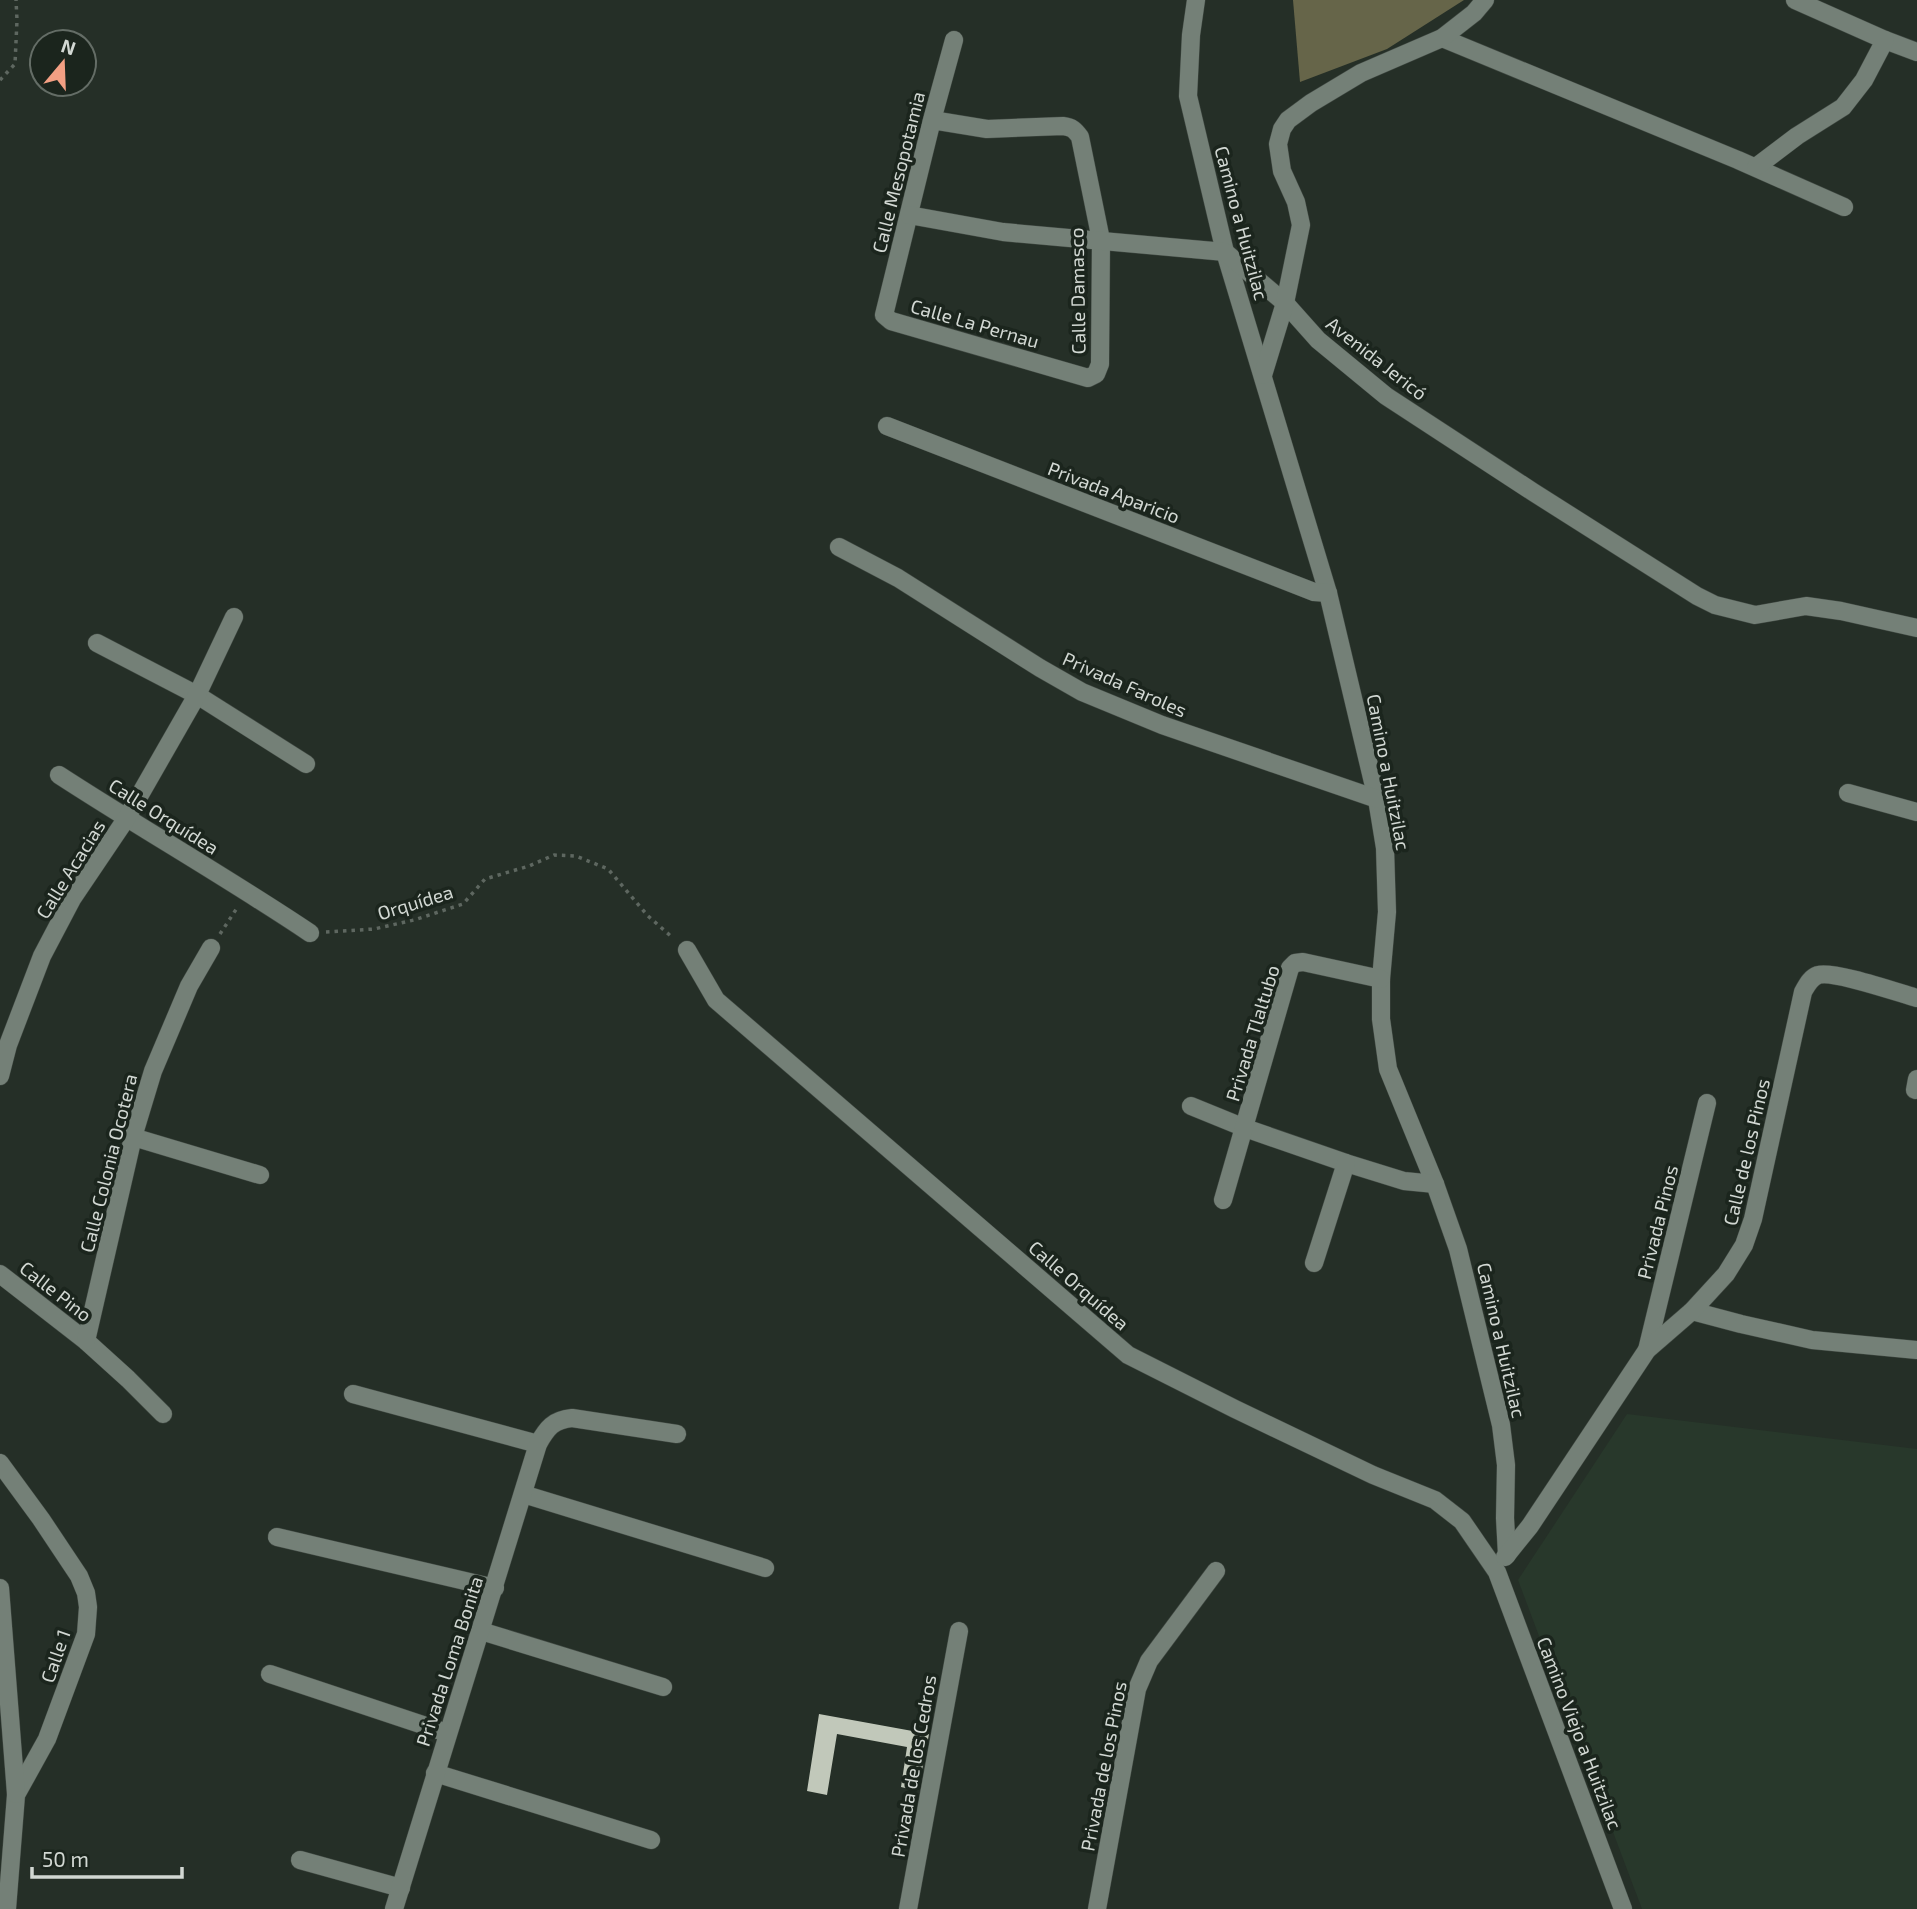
<svg xmlns="http://www.w3.org/2000/svg" width="1917" height="1909" viewBox="0 0 1917 1909" font-family="'Exo 2',sans-serif">
<style>
.built{fill:#28382b}
.forest{fill:#666549}
.building{fill:#c1c8ba}
.lines{fill:none;stroke-linecap:round;stroke-linejoin:round}
.minor-casing{stroke:#414943;stroke-width:19}
.path{stroke:#5e6760;stroke-width:3.5;stroke-dasharray:3.5 5;stroke-linecap:butt}
.minor{stroke:#748077;stroke-width:18}
.labels{text-anchor:middle;dominant-baseline:central;stroke-width:7;stroke-linejoin:round;paint-order:stroke}
.street-label{font-size:19px;fill:#d2d8d3;stroke:#1b251d}
</style>
<rect width="100%" height="100%" fill="#252f27"/>
<path class="built" d="M1627,1414L1917,1449V1909H1642L1518,1580Z"/>
<path class="forest" d="M1293,0H1464L1387,49L1300,82Z"/>
<path class="building" d="M819,1714L929,1734L918,1791L901,1787L907,1747L837,1734L827,1795L807,1791Z"/>
<g class="lines">
<defs>
<g id="minor">
<path d="M1196,0L1191,35L1188,96L1225,252L1328,593L1377,799L1385,848L1387,912L1381,979V1019L1388,1069L1435,1184L1458,1249L1501,1425L1506,1465L1505,1518L1507,1555"/>
<path d="M1442,38L1738,160L1844,207"/>
<path d="M1885,40L1917,52"/>
<path d="M932,120L987,129L1063,126C1072,127 1075,130 1080,137L1101,240L1100,364L1096,374L1088,378L891,321L884,315L932,120L954,40"/>
<path d="M1756,167L1797,136L1843,107L1864,80L1885,40L1795,0"/>
<path d="M909,215L1003,232L1225,252L1285,303L1318,340L1386,396L1533,492L1697,596L1715,605L1755,615L1806,606L1841,611L1917,628"/>
<path d="M1263,375L1285,303L1301,225L1296,202L1282,171L1278,144L1282,129L1288,120L1311,103L1361,73L1442,38L1474,13L1485,0"/>
<path d="M887,426L1314,592L1328,593"/>
<path d="M839,547L898,578L1040,668L1082,692L1162,725L1377,799"/>
<path d="M97,643L197,695L306,764"/>
<path d="M59,775C142,829 228,878 310,933"/>
<path d="M1848,793L1917,812"/>
<path d="M687,950L716,1000L1128,1355L1235,1409L1373,1475L1435,1500L1462,1521L1497,1572L1623,1909"/>
<path d="M0,1076L8,1045L42,956L72,899L126,819L197,695L234,617"/>
<path d="M1915,1090L1917,1079"/>
<path d="M1191,1106L1245,1128L1346,1163L1404,1181L1435,1184"/>
<path d="M133,1137L260,1175"/>
<path d="M1223,1200L1290,968L1295,963L1303,962L1381,979"/>
<path d="M1314,1263L1346,1163"/>
<path d="M0,1274L86,1341L128,1379L163,1414"/>
<path d="M1692,1311L1741,1324L1812,1340L1917,1350"/>
<path d="M86,1341L133,1137L153,1071L189,986L211,948"/>
<path d="M1647,1350L1707,1103"/>
<path d="M353,1394L538,1444"/>
<path d="M0,1463L41,1519L79,1576L86,1593L88,1607L86,1634L47,1739L16,1795L7,1909"/>
<path d="M523,1494L765,1568"/>
<path d="M277,1537L495,1588"/>
<path d="M1505,1557L1530,1526L1647,1350L1692,1311L1726,1274L1744,1245L1753,1219L1803,992C1807,985 1810,978 1818,975C1833,970 1899,993 1917,998"/>
<path d="M0,1588L16,1794"/>
<path d="M481,1631L663,1687"/>
<path d="M270,1674L447,1733"/>
<path d="M435,1773L651,1840"/>
<path d="M300,1860L401,1888"/>
<path d="M394,1909L538,1444C547,1428 553,1420 572,1418L677,1434"/>
<path d="M908,1909L959,1631"/>
<path d="M1097,1909L1137,1689L1149,1661L1216,1571"/>
</g>
</defs>
<use href="#minor" class="minor-casing"/>
<g class="path">
<path d="M0,80L15,64L17,20L16,0"/>
<path d="M326,932L374,929L414,920L463,904L485,879L529,866L554,855L576,856L608,869L648,916L673,938"/>
<path d="M220,934L237,908"/>
</g>
<use href="#minor" class="minor"/>
</g>
<g class="labels">
<g class="street-label">
<text transform="translate(898 172) rotate(-76)">Calle Mesopotamia</text>
<text transform="translate(1242 223) rotate(75)">Camino a Huitzilac</text>
<text transform="translate(1077 291) rotate(-91)">Calle Damasco</text>
<text transform="translate(975 323) rotate(16)">Calle La Pernau</text>
<text transform="translate(1377 358) rotate(38)">Avenida Jericó</text>
<text transform="translate(1114 492) rotate(21)">Privada Aparicio</text>
<text transform="translate(1125 684) rotate(24)">Privada Faroles</text>
<text transform="translate(1389 772) rotate(79)">Camino a Huitzilac</text>
<text transform="translate(164 816) rotate(32)">Calle Orquídea</text>
<text transform="translate(70 869) rotate(-58)">Calle Acacias</text>
<text transform="translate(415 902) rotate(-17)">Orquídea</text>
<text transform="translate(1252 1033) rotate(-73)">Privada Tlaltubo</text>
<text transform="translate(1746 1152) rotate(-77)">Calle de los Pinos</text>
<text transform="translate(108 1163) rotate(-76)">Calle Colonia Ocotera</text>
<text transform="translate(1657 1222) rotate(-76)">Privada Pinos</text>
<text transform="translate(1079 1285) rotate(41)">Calle Orquídea</text>
<text transform="translate(56 1291) rotate(38)">Calle Pino</text>
<text transform="translate(1502 1340) rotate(77)">Camino a Huitzilac</text>
<text transform="translate(55 1656) rotate(-71)">Calle 1</text>
<text transform="translate(449 1661) rotate(-72)">Privada Loma Bonita</text>
<text transform="translate(1580 1733) rotate(69)">Camino Viejo a Huitzilac</text>
<text transform="translate(913 1766) rotate(-80)">Privada de los Cedros</text>
<text transform="translate(1103 1766) rotate(-79)">Privada de los Pinos</text>
</g>
</g>
<g transform="translate(63 63) rotate(19)"><circle r="33" fill="#1b251d" stroke="#646d66" stroke-width="2"/>
<path d="M0-5L12 26L0 18L-12 26Z" fill="#f39f83"/>
<text y="-10" font-size="19" font-weight="bold" text-anchor="middle" fill="#d2d8d3">N</text>
</g>
<path d="M32 1867v10h150v-10" fill="none" stroke="#d2d8d3" stroke-width="3.5"/>
<text x="42" y="1867" font-size="21" fill="#d2d8d3" stroke="#1b251d" stroke-width="5" paint-order="stroke">50 m</text>
</svg>
